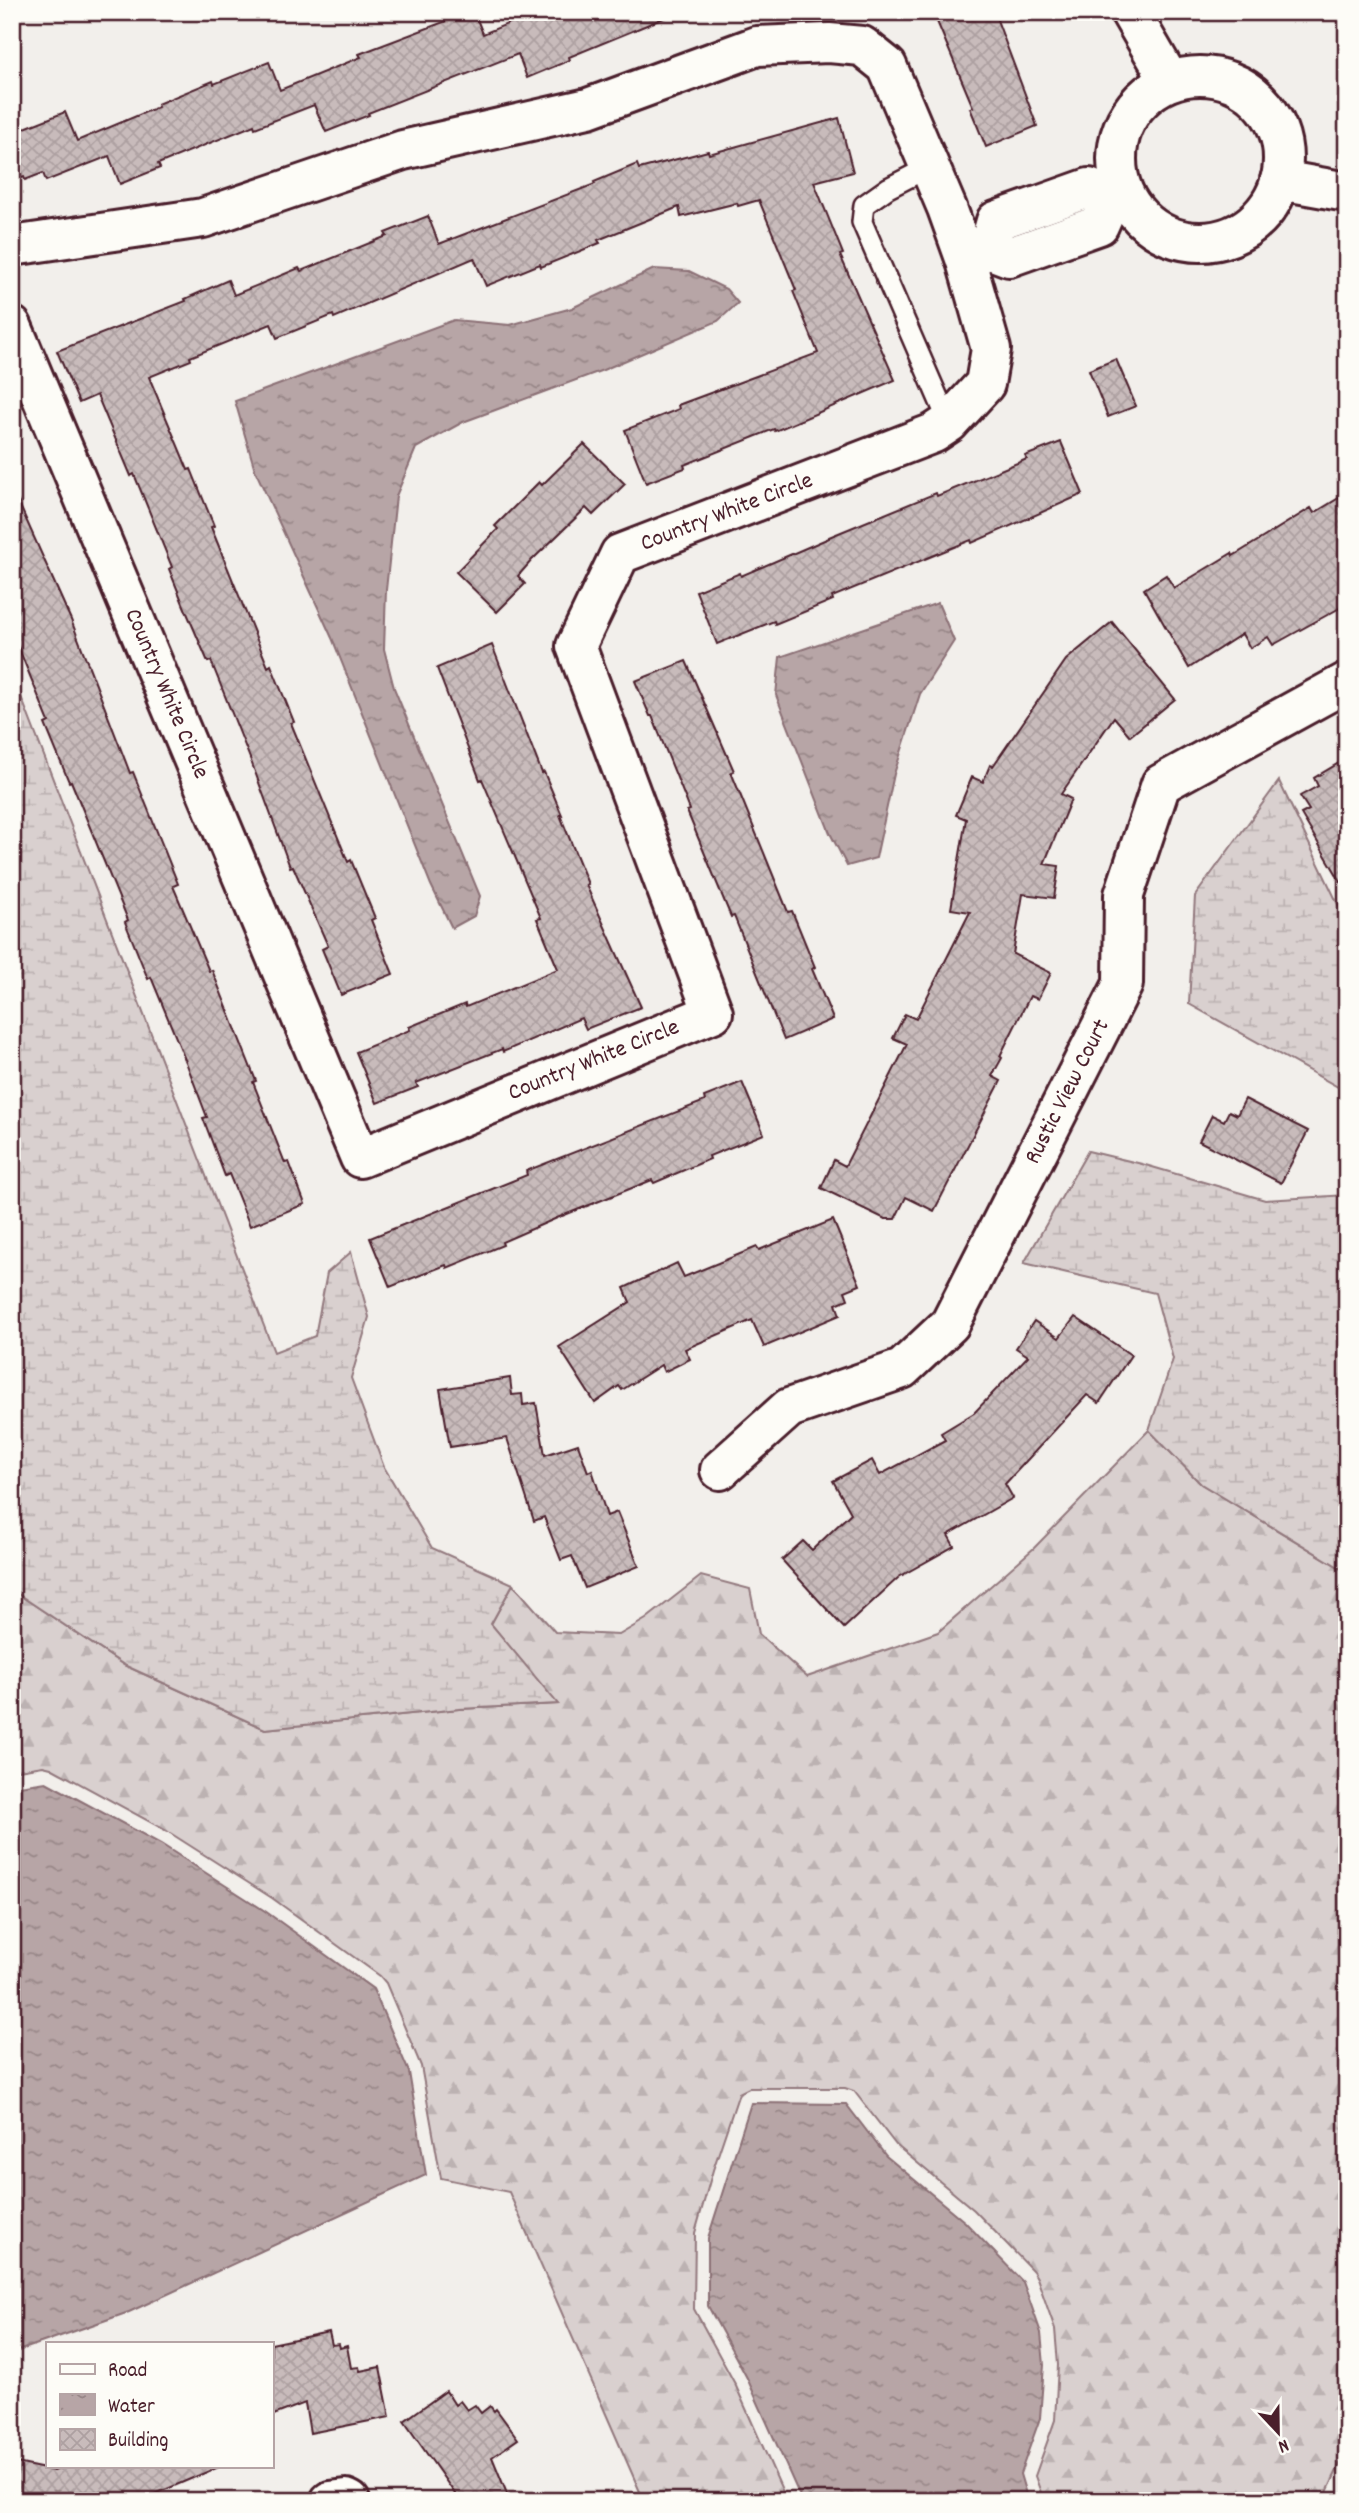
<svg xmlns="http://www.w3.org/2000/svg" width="1359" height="2513" viewBox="0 0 1359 2513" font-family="Dekko,sans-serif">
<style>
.forest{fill:url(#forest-firs);stroke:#92787d;stroke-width:2}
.wetland{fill:url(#wetland-marsh);stroke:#92787d;stroke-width:2}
.water{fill:url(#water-ripples);stroke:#8b6f75;stroke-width:2}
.building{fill:url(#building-cross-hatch);stroke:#4a1f2b;stroke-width:2}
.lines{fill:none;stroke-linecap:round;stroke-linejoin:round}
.service-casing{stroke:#4a1f2b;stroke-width:24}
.minor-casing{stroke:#4a1f2b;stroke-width:44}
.service{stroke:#fdfcf7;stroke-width:19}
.minor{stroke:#fdfcf7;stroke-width:38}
.labels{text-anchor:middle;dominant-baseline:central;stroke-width:7;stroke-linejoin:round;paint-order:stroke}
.street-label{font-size:24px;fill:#4a1f2b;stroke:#fdfcf7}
</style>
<defs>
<pattern id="forest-firs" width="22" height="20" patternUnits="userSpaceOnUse" patternTransform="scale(1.75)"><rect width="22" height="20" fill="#d9d0cf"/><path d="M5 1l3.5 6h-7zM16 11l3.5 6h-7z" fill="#bcb2b2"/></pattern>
<pattern id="wetland-marsh" width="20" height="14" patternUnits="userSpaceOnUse" patternTransform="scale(1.75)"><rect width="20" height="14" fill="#d9d0cf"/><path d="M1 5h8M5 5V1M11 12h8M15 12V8" fill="none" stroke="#bcb2b2"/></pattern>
<pattern id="water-ripples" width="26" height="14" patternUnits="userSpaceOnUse" patternTransform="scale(1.75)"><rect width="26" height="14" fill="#b7a5a6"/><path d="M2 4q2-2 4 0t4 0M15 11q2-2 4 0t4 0" fill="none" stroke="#978687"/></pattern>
<pattern id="building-cross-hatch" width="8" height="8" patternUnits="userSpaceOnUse" patternTransform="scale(1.75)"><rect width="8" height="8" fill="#c8bbbb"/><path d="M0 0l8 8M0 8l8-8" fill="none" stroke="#ada0a1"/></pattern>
</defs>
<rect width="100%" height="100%" fill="#f2efeb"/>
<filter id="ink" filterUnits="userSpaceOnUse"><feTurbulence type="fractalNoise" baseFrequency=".0143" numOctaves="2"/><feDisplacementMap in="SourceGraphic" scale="14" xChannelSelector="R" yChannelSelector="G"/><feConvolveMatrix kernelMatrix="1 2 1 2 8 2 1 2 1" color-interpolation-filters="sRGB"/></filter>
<g filter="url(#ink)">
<path class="forest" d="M1149,1430L1201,1484L1347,1572V2449L1323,2501H1044L1035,2476L1055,2420L1058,2365L1055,2329L1037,2278L1033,2271L974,2210L896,2145L854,2091L845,2088H749L739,2093L713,2170L695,2233L694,2309L735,2384L787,2501H644L509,2192L441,2178L421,2066L386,1983L380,1976L272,1898L167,1831L51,1768L43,1766L12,1771V1590L124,1665L265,1729L459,1709L557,1704L491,1624L513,1584L555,1632L619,1635L646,1619L701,1576L750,1589L759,1634L807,1677L938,1632L1034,1548Z"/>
<g class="wetland">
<path d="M12,673L274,1352L315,1336L327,1273L351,1252L369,1317L351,1378L384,1467L432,1548L513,1584L491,1624L558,1704L459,1709L265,1729L124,1665L12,1590Z"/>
<path d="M1279,781L1347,923V1092L1189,1004L1195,896Z"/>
<path d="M1088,1151L1142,1164L1265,1200L1347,1195V1572L1201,1484L1149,1430L1173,1359L1155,1293L1024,1263Z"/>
</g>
<g class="water">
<path d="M654,269L689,271L726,289L738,303L718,321L603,370L463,422L416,448L396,496L386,590L384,649L394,688L480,896L474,916L452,928L431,885L332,638L255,470L235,401L454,320L510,325L572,308Z"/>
<path d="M938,603L954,641L920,694L894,774L876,858L847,866L830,833L776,695L780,657Z"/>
<path d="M46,1782L161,1844L265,1911L373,1989L409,2072L426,2175L129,2312L12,2353V1787Z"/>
<path d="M751,2103L846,2104L886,2156L965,2222L1023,2282L1041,2333L1044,2365L1040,2418L1020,2474L1028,2501H802L747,2378L708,2306V2238Z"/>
</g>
<g class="building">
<path d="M470,12H474L483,34L536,12L676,13L569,57L570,60L527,78L518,54L368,113L369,115L326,132L314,105L255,128L254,125L158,164L160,168L120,184L109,156L46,181L43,173L25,180L24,177L12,182V133L65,112L77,141L158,107L157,104L213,81L214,84L269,62L280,90L361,57L359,54Z"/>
<path d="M933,12H994L1037,126L986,147L970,108L973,107Z"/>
<path d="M839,118L853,172L814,182L843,254L840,255L895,380L775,431L774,429L684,465L685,468L646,483L625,430L679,409L678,405L818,353L793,291L796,290L759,200L738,206L737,203L681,217L679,207L598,240L600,243L541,267L540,264L486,286L474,258L334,318L333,315L277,338L271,324L190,357L191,360L149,377L188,470L191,469L214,526L211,527L268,667L271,665L294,722L291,723L348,862L351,860L375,918L371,920L393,974L341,995L322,949L328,946L293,866L290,867L251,761L211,661L208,662L184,606L169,569L172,567L134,474L131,476L97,395L79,403L57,351L186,301L185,299L228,280L234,295L299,268L301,271L387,236L385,233L428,216L439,244L595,184L594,182L637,164L639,169L708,151L709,154Z"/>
<path d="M1116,359L1136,406L1108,417L1089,370Z"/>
<path d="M1061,442L1083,494L972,543L971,540L832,597L833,600L775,624L774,621L717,644L696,591L740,573L741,576L829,538V537L936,493L937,496L1027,459L1025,456Z"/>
<path d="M584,444L625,484L593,515L586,508L532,560L518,576L525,584L497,612L456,572L498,529L495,526L539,482L542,485Z"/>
<path d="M12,488L71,620L130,773L133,772L178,884L173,886L209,971L212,970L256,1081L253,1082L285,1163L289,1162L305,1204L250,1226L229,1174L225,1176L203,1118L207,1117L186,1062L151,977L148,979L125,922L128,920L71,781L69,782L45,724L49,722L12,632Z"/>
<path d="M1347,493V604L1273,645L1268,637L1250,648L1242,634L1189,668L1144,589L1166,575L1174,588L1232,553L1233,556L1311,508L1314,513Z"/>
<path d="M1112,622L1175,699L1130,736L1114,717L1061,794L1071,799L1044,864L1059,866L1054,898L1023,894L1013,954L1051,973L1038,999L1030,996L1000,1056L1002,1058L992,1076L1001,1081L934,1211L906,1197L895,1219H885L821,1188L834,1160L845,1166L907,1044L893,1038L905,1014L916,1019L970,912L951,909L966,819L956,815L972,777L983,782L990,765L993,766L1066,660Z"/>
<path d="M492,645L542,773L544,772L562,815H560L588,884L586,885L641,1007L586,1029L581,1018L503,1052L502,1049L416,1083L418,1087L377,1103L356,1052L410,1030L409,1027L465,1004L466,1007L558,969L537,919L541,918L482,779L480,780L437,668Z"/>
<path d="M686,661L734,771L731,772L788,912L792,911L815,967L812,969L833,1019L784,1040L734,916L731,917L687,811L690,810L652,716H650L635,681Z"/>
<path d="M1339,763L1347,777V892L1301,814L1309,810L1300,796L1318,786L1314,778Z"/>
<path d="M742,1082L764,1134L709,1156L710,1159L654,1183L652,1180L557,1218L502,1242L503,1245L447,1268L446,1265L390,1287L370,1238L527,1175L526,1171L705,1101L704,1097Z"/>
<path d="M1245,1099L1308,1131L1281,1183L1199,1141L1212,1115L1224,1121L1229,1111L1237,1115Z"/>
<path d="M833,1220L860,1285L845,1291L848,1299L836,1304L840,1315L764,1347L752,1320L685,1349L690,1359L664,1372L661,1365L622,1390L619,1386L595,1403L559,1347L630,1302L624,1288L677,1263L684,1277L757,1247L759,1250Z"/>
<path d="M1075,1317L1131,1355L1099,1403L1087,1395L1005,1484L1013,1498L948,1535L954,1546L899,1577L844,1628L782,1560L803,1541L812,1550L851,1513L833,1481L872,1460L880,1475L945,1440L941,1433L974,1413L1028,1356L1016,1348L1034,1321L1059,1338Z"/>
<path d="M510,1378L512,1395L522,1394L523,1405L536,1403L545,1455L578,1444L588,1472L592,1470L607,1516L617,1512L639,1566L585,1588L572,1556L561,1560L544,1517L534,1521L507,1438L450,1447L440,1389Z"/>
<path d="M329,2332L332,2345L339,2344L340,2348L347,2346L351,2368L359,2367L360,2371L380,2367L390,2417L310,2433L305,2403L271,2416V2344Z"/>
<path d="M446,2391L455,2405L460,2401L467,2410L475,2405L481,2413L490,2406L494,2411L496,2409L518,2439L492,2457L510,2501H460L404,2421Z"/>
<path d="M12,2462L54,2471L67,2466H221L139,2501H12Z"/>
</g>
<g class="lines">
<defs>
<path id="service" d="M929,167L888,188L864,205L862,222L949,423"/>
<g id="minor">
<path d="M1130,12L1170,81"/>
<circle cx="1200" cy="159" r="83"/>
<path d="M1280,180L1347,192"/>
<path d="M12,246L203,218L403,150L588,108L757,46L829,43L862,46L887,66L947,208L966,261L991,349L985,384L949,423L934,433L620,554L576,646L713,1013L360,1158L12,326"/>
<path d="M988,249L1009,257L1099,225L1111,198L1123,193"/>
<path d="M966,261L988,249L996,221L1089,188L1111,198"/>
<path d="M720,1470L789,1408L902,1369L950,1324L1123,984L1124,895L1161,784L1347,682"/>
<path d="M330,2501L346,2499L350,2501"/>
</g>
</defs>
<use href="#service" class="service-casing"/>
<use href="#minor" class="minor-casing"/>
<use href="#service" class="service"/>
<use href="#minor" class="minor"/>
</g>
</g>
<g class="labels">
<g class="street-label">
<text transform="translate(727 513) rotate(-21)">Country White Circle</text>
<text transform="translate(166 694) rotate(67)">Country White Circle</text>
<text transform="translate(594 1061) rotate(-22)">Country White Circle</text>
<text transform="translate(1068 1092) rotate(-63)">Rustic View Court</text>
</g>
</g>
<rect width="1359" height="2513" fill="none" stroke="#fdfcf7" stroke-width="42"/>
<rect x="21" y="21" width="1317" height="2471" fill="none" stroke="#4a1f2b" stroke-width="2.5" filter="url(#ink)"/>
<rect x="46" y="2342" width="228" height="126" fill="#fdfcf7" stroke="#b5a4a5" stroke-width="2"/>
<rect x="60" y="2364" width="35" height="10" fill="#fdfcf7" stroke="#b5a4a5" stroke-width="2"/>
<text x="108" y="2376" font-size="21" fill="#4a1f2b">Road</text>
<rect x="60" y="2394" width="35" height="21" fill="url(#water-ripples)" stroke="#b5a4a5" stroke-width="2"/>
<text x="108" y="2412" font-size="21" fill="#4a1f2b">Water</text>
<rect x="60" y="2429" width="35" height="21" fill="url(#building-cross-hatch)" stroke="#b5a4a5" stroke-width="2"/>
<text x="108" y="2446" font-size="21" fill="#4a1f2b">Building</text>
<g transform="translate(1278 2432) rotate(158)" stroke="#fdfcf7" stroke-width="5" paint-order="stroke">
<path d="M0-5L12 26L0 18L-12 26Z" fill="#4a1f2b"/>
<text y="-10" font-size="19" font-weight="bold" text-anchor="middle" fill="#4a1f2b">N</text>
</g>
</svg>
